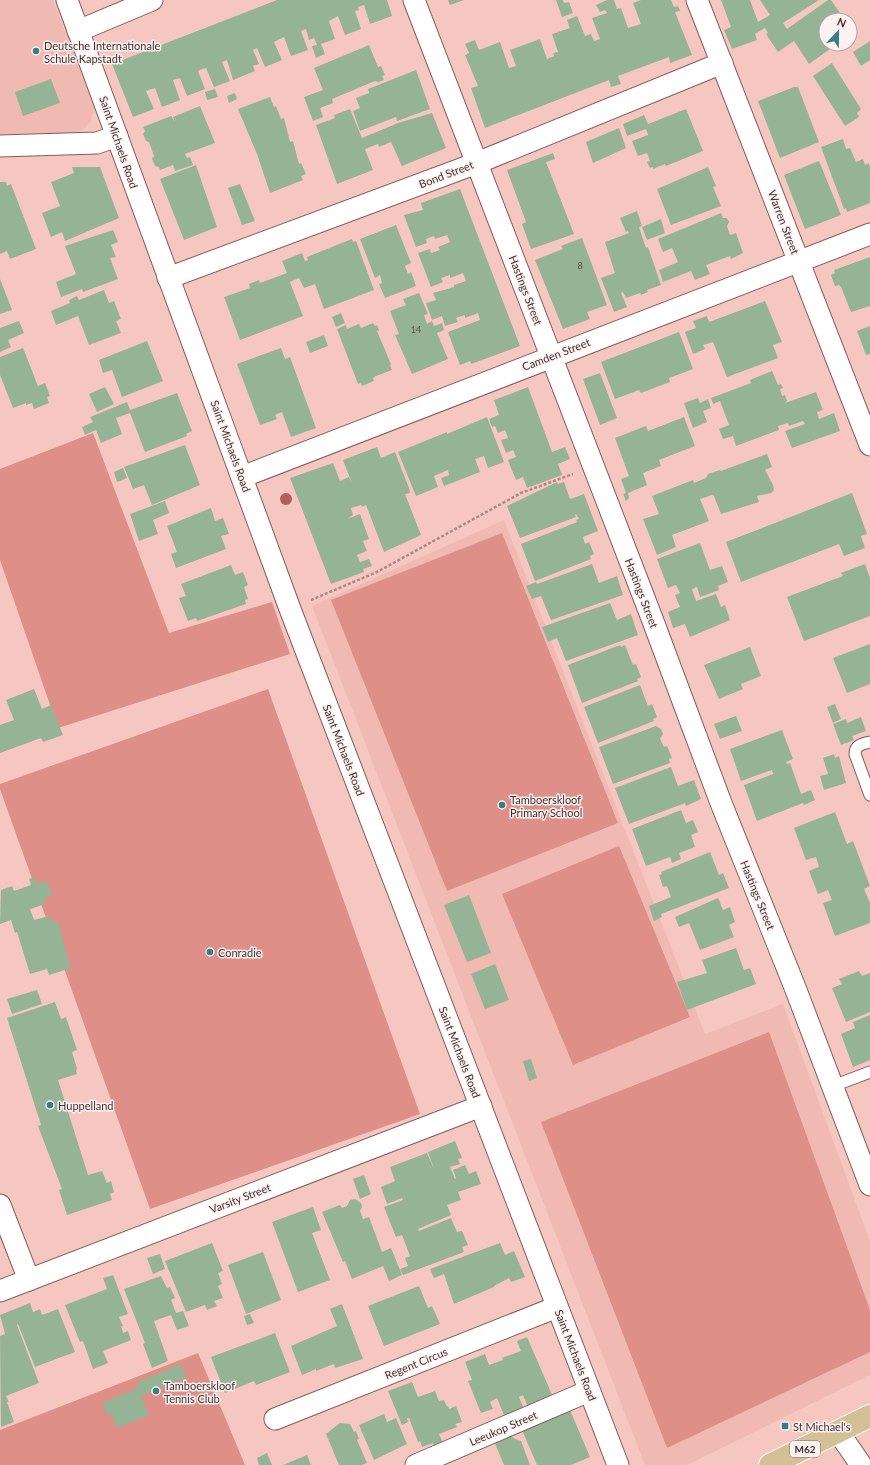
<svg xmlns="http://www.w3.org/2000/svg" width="870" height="1465" viewBox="0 0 870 1465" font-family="Lato,sans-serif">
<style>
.built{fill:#f0bab3}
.green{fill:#de8f87}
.building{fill:#95b496}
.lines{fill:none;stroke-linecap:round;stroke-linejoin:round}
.service-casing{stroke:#845c57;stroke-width:13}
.minor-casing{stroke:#845c57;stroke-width:23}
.primary-casing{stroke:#fff;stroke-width:24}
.path{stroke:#ab8884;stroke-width:2.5;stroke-dasharray:3 2;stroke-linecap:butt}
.service{stroke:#fff;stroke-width:11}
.minor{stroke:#fff;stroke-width:21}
.primary{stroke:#d3c094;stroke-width:22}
.tree{fill:#b25d5f}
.poi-dot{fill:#367d86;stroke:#fcf2f1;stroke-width:1.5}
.labels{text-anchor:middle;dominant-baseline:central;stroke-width:3;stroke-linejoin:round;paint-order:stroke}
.number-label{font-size:9px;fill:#585148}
.shield{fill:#fcf2f1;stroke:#7a6a68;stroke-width:1}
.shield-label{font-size:10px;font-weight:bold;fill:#43302e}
.poi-label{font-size:11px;fill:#43302e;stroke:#fcf2f1;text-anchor:start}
.street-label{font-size:11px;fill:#43302e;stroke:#fcf2f1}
</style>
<rect width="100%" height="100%" fill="#f6c7c1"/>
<g class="built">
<path d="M0,0H53L92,102L94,108L91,121L85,128L76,133L62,135L0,134Z"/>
<path d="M504,520L705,1034L783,1004L870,1241V1375L687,1465H645L312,606Z"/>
</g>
<g class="green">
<path d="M93,433L169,633L272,602L290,654L58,728L0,560V469Z"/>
<path d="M502,533L618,823L447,891L331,600Z"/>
<path d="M268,689L420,1114L150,1209L0,789V784Z"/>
<path d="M619,846L690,1017L573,1065L502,894Z"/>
<path d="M769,1032L870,1310V1352L667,1448L541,1122Z"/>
<path d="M198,1353L245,1465H0V1430Z"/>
</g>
<g class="building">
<path d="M277,0H387L392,16L370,24L364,5L358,7L359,10L355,11L361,29L345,35L338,16L329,21L335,39L321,44L325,54L316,58L312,46L317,45L314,38L309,40L306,29L301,31L308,50L291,56L284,37L274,42L282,60L265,67L257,48L253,50L259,64L253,66L255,71L233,80L227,60L222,62L230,81L214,87L206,68L202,69L198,71L205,89L187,96L180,78L173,80L180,100L162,107L155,88L146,91L154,109L133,117L112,64Z"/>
<path d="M448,0H464L450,5Z"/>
<path d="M556,0H563L564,3L569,2L573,13L562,17Z"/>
<path d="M607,0H614L617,9L621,8L628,28L641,24L633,3L641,0H671L674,7L678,6L680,11L675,12L692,55L670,63L669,57L618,76L621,84L611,87L609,80L485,128L471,88L478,86L465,55L469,53L465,44L475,40L479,50L500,42L509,68L516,66L510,50L540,39L547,59L554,56L553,53L558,52L552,34L570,28L567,20L577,16L585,36L591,34L594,41L600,39L592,18L607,13L605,10L600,12L596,5Z"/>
<path d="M721,0H750L758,22L770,15L760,0H819L783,23L787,29L828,0H831L845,20H826V44H837L809,64L794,41L778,52L766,34L768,33L765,28L755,34L757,40L732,49L724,30L731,27Z"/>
<path d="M870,41V60L861,66L853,52Z"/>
<path d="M369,45L378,67L381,66L385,75L382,76L384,80L378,82L375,81L332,99L333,103L320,108L323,117L313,121L304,97L323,90L314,68Z"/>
<path d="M832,63L861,109L857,113L859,117L845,126L813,76Z"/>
<path d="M416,70L430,109L397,121L396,117L360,131L353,111L360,108L356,98L369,93L368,89Z"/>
<path d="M51,79L60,103L23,116L15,92Z"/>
<path d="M794,87H798L819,142L780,158L758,101Z"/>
<path d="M215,89L218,97L207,100L205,92Z"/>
<path d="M235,93L237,99L229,103L227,96Z"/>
<path d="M270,97L274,107L276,106L281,119L284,118L290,142L293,141L299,164L301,163L306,174L301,176L303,180L270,193L257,154L238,109Z"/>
<path d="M200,106L215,143L185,154L187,158L190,157L193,165L175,171L173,165L160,170L159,167L155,166L152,159L154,156L149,142L146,141L143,134L145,131L143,127L171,116L175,122L173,117Z"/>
<path d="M350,109L362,138L398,123L432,113L446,148L402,166L391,142L379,147L378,144L365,149L373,170L337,184L316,125L335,118L334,115Z"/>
<path d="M686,109L703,151L666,166L665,164L653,169V167L650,168L647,162L650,161L647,153L638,156L632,141L648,135L646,129L627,136L623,124L644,115L648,124Z"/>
<path d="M619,128L626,148L593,163L586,142Z"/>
<path d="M843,139L846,149L850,148L856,162L863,159L865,165L869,163L870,167V203L847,212L846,208L844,209L821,147Z"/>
<path d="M553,153L555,159L546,162L574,234L531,249L522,224L526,222L507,170Z"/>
<path d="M819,161L841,215L805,229L784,175Z"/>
<path d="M196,165L217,227L184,240L160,179Z"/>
<path d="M72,167H100L119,218L65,241L62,232L51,237L42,213L60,206L51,182L74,173Z"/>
<path d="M708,167L716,186L713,187L721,206L671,225L657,189Z"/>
<path d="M0,182H6L7,186L11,184L36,249L10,259L7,251L0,254Z"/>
<path d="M240,184L255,221L242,225L228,188Z"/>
<path d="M460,189L520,346L471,364L470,361L460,365L448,332L480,320L478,313L465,318V315L456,318L458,322L445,326L442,316L432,320L426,303L436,300L433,293L454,287V285L466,281L463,273L450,278V275L441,278L443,282L431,287L418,253L430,249L431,253L440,250L438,247L450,242L447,235L435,239L434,236L426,239L427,243L416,247L404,215L423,210L421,203Z"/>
<path d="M637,211L642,226L639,227L646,248L648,247L661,285L647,290L648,292L641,295L640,293L626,298L623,292L621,293L627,307L614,312L601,278L615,273L605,242L629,233L628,231L626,232L620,218Z"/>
<path d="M721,213L723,218H727L729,222L727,226L730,235L736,233L743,253L731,259L730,256L706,265L710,274L695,280L691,271L663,282L659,270L678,262L672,248L663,252L658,239Z"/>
<path d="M661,219L665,233L647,240L642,227Z"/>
<path d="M396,225L411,263L405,266L408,274L411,272L416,286L385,298L379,284L382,283L380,275L375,278L360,239Z"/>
<path d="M113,230L118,242L111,245L116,257L110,258L118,279L83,292L82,289L61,297L56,282L76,274L65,246Z"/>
<path d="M582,238L607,305L587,312L590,319L563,329L535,260L563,249L561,246Z"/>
<path d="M352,239L353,242L356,241L374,290L324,309L315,284L304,288L299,278L290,282L303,316L240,340L224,297L250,288L249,284L259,280L260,283L287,273L282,261L302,253L305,261L308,260L307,257Z"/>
<path d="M870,257V306L851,312L841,287L839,285L835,286L831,275L835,273L834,270Z"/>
<path d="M0,279L12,310L0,314Z"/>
<path d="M104,290L109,303L114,301L121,319L116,321L121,333L89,345L78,316L56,325L51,311L70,303L69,300L77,296L79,300Z"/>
<path d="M419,293L428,314L424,315L427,324L432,321L434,326L442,323L444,330L437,333L448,359L412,374L395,335L399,334L390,311L406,305L403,299Z"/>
<path d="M765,301L782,342L773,345L778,358L727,377L713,342L703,345L705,349L693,354L685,332L696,328L693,321L707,316L709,322Z"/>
<path d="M341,313L345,323L336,327L332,317Z"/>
<path d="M19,321L24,333L8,340L11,347L0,352V328Z"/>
<path d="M373,323L375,326L377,325L379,330L377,331L391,364L390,365L392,370L376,376L373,378L374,381L362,386L361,383L358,384L337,329L346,325L347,329L359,324L361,328Z"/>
<path d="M870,326V354L866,355L857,331Z"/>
<path d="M679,332L693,369L669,378L670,382L641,393L639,390L615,399L601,362Z"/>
<path d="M324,335L328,346L310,353L306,342Z"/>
<path d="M147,341L163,381L122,397L112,370L103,373L99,360Z"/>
<path d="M23,348L38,386L45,383L50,396L47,397L49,403L34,409L32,403L26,405V403L13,408L0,375V357Z"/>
<path d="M281,348L285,359L290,357L316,428L291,437L282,412L275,415L277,419L260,425L237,364Z"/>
<path d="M772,371L778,385L781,384L783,388L780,389L782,396L785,395L787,401L785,403L816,392L823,410L817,412L819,419L834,413L840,431L792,448L785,431L805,424L803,421L789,426L788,423L778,426L779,430L736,446L733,436L723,439L719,429L729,425L720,401L713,404L711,398L751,383L750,380Z"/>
<path d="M600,373L617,418L600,425L583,379Z"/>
<path d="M105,387L114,404L97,412L89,394Z"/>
<path d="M528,387L552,452L565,447L570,459L558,464L562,475L527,488L523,477L516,480L511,468L508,460L516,457L513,450L506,453L501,440L508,438L505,430L498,433L495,426L492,427L489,419L499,415L494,400Z"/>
<path d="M177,393L192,431L186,434L187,436L145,452L130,413L116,418L122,434L101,443L96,430L85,435L82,427L93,422L90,417L127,402L130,410Z"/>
<path d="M698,398L700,403L708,399L711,408L703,411L707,422L693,428L684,403Z"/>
<path d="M487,417L504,462L488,468L484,456L475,459L480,472L444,486L441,478L449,475L448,470L434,476L438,487L416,496L398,452L447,432V434Z"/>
<path d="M684,417L695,446L659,460L661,466L643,473L647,485L628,493L629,498L626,501L623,494L626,493L621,479L629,476L615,438L646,426L648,431Z"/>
<path d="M185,445L200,485L152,505L144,485L133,489L124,467Z"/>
<path d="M377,447L381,458L395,452L409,488L410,493L405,494L421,535L384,552L366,505L362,507L361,505L351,508L353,515L347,519L360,514L369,539L363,541L367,551L357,555L360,562L369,559L372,566L363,569L364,572L331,584L290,478L333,463L340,481L349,477L353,486L343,460Z"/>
<path d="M767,454L772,467L765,470L773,485L774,490L771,493L757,496L759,502L721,514L714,496L712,495L700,499L709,521L672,535L676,547L657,555L643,519L659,514L652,496L693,480L694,483L706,478L708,474L720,470L721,471Z"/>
<path d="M123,468L127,478L117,482L114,472Z"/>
<path d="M557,482L558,484L564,482L570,499L584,494L598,531L583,537L585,544L589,542L594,554L590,556L591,559L535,581L521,544L577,522L576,520L579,519L576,514L575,515L576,517L520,538L507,506Z"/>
<path d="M852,493L867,534L861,536L865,548L844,556L839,544L741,582L726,542Z"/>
<path d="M165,501L169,513L153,520L158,534L139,541L130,514Z"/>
<path d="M211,508L215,521L223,518L229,534L221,536L226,549L176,568L171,554L177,552L167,526Z"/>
<path d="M700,543L710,570L722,566L728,582L718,586L719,590L700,597L697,587L692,589L696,601L716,594L721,607L725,605L730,620L690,637L685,624L673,628L668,612L680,607L675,595L680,593L676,585L668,588L657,559Z"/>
<path d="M592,564L599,583L617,576L623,595L551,620L541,596L532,599L526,586L536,582L537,584Z"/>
<path d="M865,564L870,578V616L804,641L787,597L843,576L841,573Z"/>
<path d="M231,565L235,575L243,572L248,585L244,587L248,599L245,600L246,604L197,621L196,618L188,621L179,598L186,596L181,584Z"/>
<path d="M610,603L617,620L631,614L638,635L566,661L557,638L548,642L542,627Z"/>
<path d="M870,644V684L847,693L833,658Z"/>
<path d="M620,645L621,647L625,645L633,665L636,664L641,677L637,679L638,681L582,703L568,665Z"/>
<path d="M750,647L761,676L741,684L743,689L719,699L704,665Z"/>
<path d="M640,685L648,706L652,704L657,717L653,719L654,721L598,743L584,707Z"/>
<path d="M34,689L42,709L51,705L63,735L43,742L41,738L0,753V725L14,720L6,700Z"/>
<path d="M835,704L841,719L833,723L827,707Z"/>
<path d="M736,716L742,731L720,739L714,724Z"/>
<path d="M861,717L866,731L852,736L854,740L841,745L833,724L846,719L847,723Z"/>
<path d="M656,726L661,729L663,734L660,739L664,747L667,746L672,758L669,759L670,763L613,784L599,747Z"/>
<path d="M782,730L793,759L786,762L787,764L790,763L801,794L811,790L815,800L804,805L803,803L757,821L744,785L773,774L772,770L741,781L730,749Z"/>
<path d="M834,754L835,758L839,756L846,783L824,790L820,776L828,774L823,758Z"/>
<path d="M671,767L678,786L694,780L701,799L686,806L685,803L629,824L615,788Z"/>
<path d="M681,810L686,823L693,820L698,832L691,835L695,847L679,853L681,859L672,863L670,857L646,866L632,829Z"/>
<path d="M835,812L847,844L853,841L870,886L864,889L870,903V923L835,936L823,903L832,900L828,890L818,894L809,871L819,867L816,857L806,860L794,828Z"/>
<path d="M710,852L719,875L723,873L729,888L661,914L662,917L654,921L649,906L671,897L667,886L663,887L659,875L662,874L661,872Z"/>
<path d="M34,877L38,884L47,881L52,895L44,899L46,904L30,909L34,920L49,916L51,922L57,920L71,968L49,975L47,969L30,974L17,932L15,933L11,920L0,924L1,890L12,886L14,891L31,885L29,879Z"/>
<path d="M469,895L491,953L467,962L444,905Z"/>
<path d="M718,898L723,910L730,907L735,922L729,925L734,937L700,950L689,923L679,927L675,917Z"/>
<path d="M736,948L744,970L750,968L756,984L687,1010L677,982L707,973L702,960Z"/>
<path d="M495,964L509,1000L485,1009L471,974Z"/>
<path d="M859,971L862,976L870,973V1012L846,1022L832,988L842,984L839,979Z"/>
<path d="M37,990L42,1004L12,1014L7,999Z"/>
<path d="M55,1002L61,1019L66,1017L77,1050L72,1052L77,1069L76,1070L77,1074L58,1080L88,1175L102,1171L107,1183L111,1181L114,1192L110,1194L112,1200L67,1215L59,1190L62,1189L38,1126L41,1125L7,1018Z"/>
<path d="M870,1015V1060L853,1067L841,1034L855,1028L853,1022Z"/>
<path d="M531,1059L537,1078L529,1081L523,1061Z"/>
<path d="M455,1141L462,1158L458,1159L460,1164L450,1167L455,1179L456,1178L453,1170L465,1165L469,1174L476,1171L481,1184L458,1192L461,1200L447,1205L451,1215L418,1229L419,1231L451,1218L457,1232L462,1231L468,1245L462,1247L464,1252L403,1275L400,1269L408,1266L405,1258L410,1256L402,1235L396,1237L384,1207L403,1200L402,1198L387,1204L381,1187L395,1181L390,1167L427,1153L434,1169L428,1152Z"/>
<path d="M364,1175L371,1194L360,1199L353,1179Z"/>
<path d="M355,1199L361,1203L362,1207L360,1211L363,1219L369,1217L382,1252L391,1248L402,1275L389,1281L383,1266L352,1279L345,1261L343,1262L322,1212L340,1205L342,1208L347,1206L350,1200Z"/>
<path d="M313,1207L321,1230L312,1233L330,1280L298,1292L272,1222Z"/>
<path d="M212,1243L223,1271L218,1273L222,1284L218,1286L223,1298L214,1301L217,1306L207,1310L205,1305L186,1312L165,1261Z"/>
<path d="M500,1243L505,1255L514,1251L525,1277L511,1282L509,1278L494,1286V1287L454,1304L444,1274L434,1278L430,1269Z"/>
<path d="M263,1252L281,1300L246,1314L228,1265Z"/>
<path d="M160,1254L165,1269L153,1274L147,1258Z"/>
<path d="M113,1275L128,1314L119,1317L123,1326H121L123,1333L128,1331L131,1340L103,1351L108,1363L93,1369L83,1341L80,1342L65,1305L107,1289L103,1278Z"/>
<path d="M161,1276L167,1288L170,1287L175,1298L171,1300L176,1313L183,1311L189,1326L177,1330L171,1315L154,1321L168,1361L152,1368L143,1344L145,1343L124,1289Z"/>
<path d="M419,1286L428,1308L432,1306L440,1324L384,1346L368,1306Z"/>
<path d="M30,1303L33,1312L40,1309L42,1315L58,1309L75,1352L35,1367L18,1324L17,1325L39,1383L6,1396L9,1402H7L14,1422L1,1427L0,1336L5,1334L0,1315Z"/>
<path d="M342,1304L363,1359L335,1368L334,1364L316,1371V1369L302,1375L291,1346L337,1326L330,1309Z"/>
<path d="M250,1314L254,1323L247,1325L244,1316Z"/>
<path d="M275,1333L290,1372L256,1385L254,1381L225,1393L211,1357Z"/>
<path d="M527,1337L553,1397L528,1407L523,1395L519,1397L524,1409L504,1415L497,1398L490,1402L493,1409L481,1413L468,1381L472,1380L465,1362L485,1354L489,1365L503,1360L502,1358L521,1351L517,1341Z"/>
<path d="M181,1364L186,1378L141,1396L149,1415L117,1428L111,1413L107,1415L102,1403L138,1388L136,1383Z"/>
<path d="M412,1382L418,1397L435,1391L439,1401L444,1400L447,1407L448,1406L449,1409L456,1406L462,1422L455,1424L457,1427L439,1434L443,1443L434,1447L433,1443L422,1447L420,1441L418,1442L409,1418H407L408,1422L402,1425L388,1391Z"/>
<path d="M570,1410L590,1457L571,1465H537L522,1430Z"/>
<path d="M384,1414L387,1422L396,1418L407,1444L374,1460L359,1425Z"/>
<path d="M340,1423L350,1424L354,1432L356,1431L359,1439L357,1440L367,1463L362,1465H339L326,1434Z"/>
<path d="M510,1434L511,1437L521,1441L530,1465H504L494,1441Z"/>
<path d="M267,1453L272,1465H259L257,1458Z"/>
<path d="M307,1455L311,1465H283Z"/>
</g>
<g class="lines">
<defs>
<g id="service">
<path d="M870,742C862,744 855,745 855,754L870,795"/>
<path d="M833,1086L870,1072"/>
</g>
<g id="minor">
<path d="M67,0L290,609L618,1465"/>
<path d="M414,0L653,621L721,803L796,990L870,1185"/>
<path d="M697,0L870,445"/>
<path d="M78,31L152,0"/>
<path d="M0,146L97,143L117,136"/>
<path d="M168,278L477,163L722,63"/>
<path d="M242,477L870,234"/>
<path d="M0,1205L29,1280"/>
<path d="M0,1291L481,1106"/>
<path d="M275,1419L557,1307"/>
<path d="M839,1433L861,1465"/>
<path d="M416,1465L589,1391"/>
</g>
<path id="primary" d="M770,1465L870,1416"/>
</defs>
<use href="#service" class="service-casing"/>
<use href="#minor" class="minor-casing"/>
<use href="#primary" class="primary-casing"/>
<path class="path" d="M311,600L377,572L521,493L573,474"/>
<use href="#service" class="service"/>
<use href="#minor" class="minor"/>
<use href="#primary" class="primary"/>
</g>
<circle class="tree" cx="286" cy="499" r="6"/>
<g class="poi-dot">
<circle cx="36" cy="51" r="4"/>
<circle cx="502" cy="805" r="4"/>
<circle cx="210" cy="952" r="4"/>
<circle cx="50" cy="1105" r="4"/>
<circle cx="156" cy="1391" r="4"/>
<rect x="781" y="1422" width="8" height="8" rx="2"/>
</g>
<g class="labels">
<g class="number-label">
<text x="580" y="265">8</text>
<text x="416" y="329">14</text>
</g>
<rect class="shield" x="790" y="1441" width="30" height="16" rx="3"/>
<g class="shield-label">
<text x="805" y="1449">M62</text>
</g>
<g class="poi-label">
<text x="44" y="45">Deutsche Internationale<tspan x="44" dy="13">Schule Kapstadt</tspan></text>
<text x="510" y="799">Tamboerskloof<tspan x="510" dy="13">Primary School</tspan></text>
<text x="218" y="952">Conradie</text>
<text x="58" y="1105">Huppelland</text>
<text x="164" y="1385">Tamboerskloof<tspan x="164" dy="13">Tennis Club</tspan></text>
<text x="793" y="1426">St Michael's</text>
</g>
<g class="street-label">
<text transform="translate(119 142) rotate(71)">Saint Michaels Road</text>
<text transform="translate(446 174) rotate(-21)">Bond Street</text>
<text transform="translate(784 222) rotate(69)">Warren Street</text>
<text transform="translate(526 290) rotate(69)">Hastings Street</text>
<text transform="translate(556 354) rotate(-21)">Camden Street</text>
<text transform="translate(231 446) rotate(70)">Saint Michaels Road</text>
<text transform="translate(642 593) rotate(69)">Hastings Street</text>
<text transform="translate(344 750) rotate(69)">Saint Michaels Road</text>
<text transform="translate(758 895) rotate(68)">Hastings Street</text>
<text transform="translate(460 1052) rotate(69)">Saint Michaels Road</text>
<text transform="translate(240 1198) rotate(-21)">Varsity Street</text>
<text transform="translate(576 1355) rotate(69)">Saint Michaels Road</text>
<text transform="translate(416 1363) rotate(-22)">Regent Circus</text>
<text transform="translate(503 1428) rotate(-23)">Leeukop Street</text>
</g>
</g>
<g transform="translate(838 32) rotate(22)"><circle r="19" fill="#fcf2f1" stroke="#b2a4a3"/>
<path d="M0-3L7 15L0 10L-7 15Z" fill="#367d86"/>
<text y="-6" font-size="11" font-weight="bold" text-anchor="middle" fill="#43302e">N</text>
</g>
</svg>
